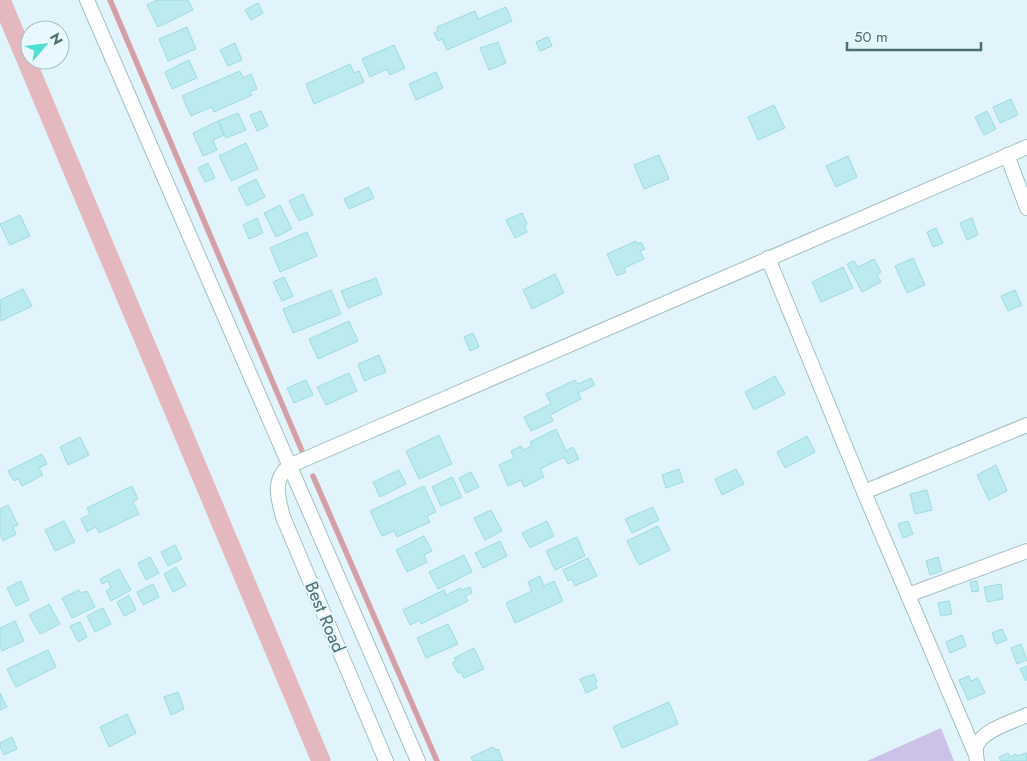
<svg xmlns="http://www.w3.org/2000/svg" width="1027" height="761" viewBox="0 0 1027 761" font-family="Jost,sans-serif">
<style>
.green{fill:#ccc2e7}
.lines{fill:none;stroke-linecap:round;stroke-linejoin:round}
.stream{stroke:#d49fa7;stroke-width:5.5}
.canal{stroke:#e3b8bf;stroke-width:19}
.building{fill:#bbeaef;stroke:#9ddce1}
.street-casing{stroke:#a2bfc4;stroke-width:16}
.street{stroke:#fff;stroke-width:14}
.labels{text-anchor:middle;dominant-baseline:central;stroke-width:4;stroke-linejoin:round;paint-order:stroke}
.street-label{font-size:18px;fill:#4a6f71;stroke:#e8f8fe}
</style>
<rect width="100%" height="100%" fill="#e2f4fb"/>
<path class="green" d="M941,728L954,761H867Z"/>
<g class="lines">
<g class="stream">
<path d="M110,0L302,451"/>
<path d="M313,476L437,761"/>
</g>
<path class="canal" d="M1,0L321,761"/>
</g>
<g class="building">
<path d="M157,0H188L193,10L158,27L147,5Z"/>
<path d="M258,3L263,13L251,20L245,10Z"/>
<path d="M506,7L512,21L447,50L442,39L438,41L434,33L438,31L437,27L475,11L478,19Z"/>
<path d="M187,27L196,49L168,61L159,39Z"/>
<path d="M548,37L552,46L540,51L536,42Z"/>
<path d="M498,42L506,63L489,70L480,48Z"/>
<path d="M235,43L242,60L228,66L220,50Z"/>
<path d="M394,45L405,68L390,75L387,69L370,77L362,59Z"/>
<path d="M189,60L197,78L172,89L165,72Z"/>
<path d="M350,64L354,73L359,71L364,82L314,104L306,84Z"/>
<path d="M240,71L243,78L251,74L257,89L250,92L252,95L214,112L212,107L191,116L182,96Z"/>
<path d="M436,72L443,88L416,100L409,84Z"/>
<path d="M1011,99L1018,115L1000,123L993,107Z"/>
<path d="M774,105L785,128L758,140L748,117Z"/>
<path d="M261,111L268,126L257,131L250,115Z"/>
<path d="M987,111L996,129L984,135L975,117Z"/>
<path d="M238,113L246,130L226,138L218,121Z"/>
<path d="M218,121L224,135L213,140L217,150L203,156L193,133Z"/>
<path d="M246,143L258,169L231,181L219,156Z"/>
<path d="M659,155L669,179L644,189L634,165Z"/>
<path d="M848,156L857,177L836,187L826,166Z"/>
<path d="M208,163L215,178L205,182L198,168Z"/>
<path d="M256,179L265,197L247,206L238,188Z"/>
<path d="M369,187L374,198L349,209L344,199Z"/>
<path d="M303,194L313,215L299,221L289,201Z"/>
<path d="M280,205L292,229L276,237L264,213Z"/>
<path d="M522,213L527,224L524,226L527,232L515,238L506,220Z"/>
<path d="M20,215L30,236L10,245L0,224Z"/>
<path d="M257,218L263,233L249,239L243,225Z"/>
<path d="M972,218L978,235L967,240L960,223Z"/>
<path d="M936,228L943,243L933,247L927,232Z"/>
<path d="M307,232L317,256L280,272L270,248Z"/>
<path d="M636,241L637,244L641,242L645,249L640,251L644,259L624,268L626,272L617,276L607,254Z"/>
<path d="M913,258L925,285L907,293L895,266Z"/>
<path d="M874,259L881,272L877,275L881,282L862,292L847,264L854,261L858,267Z"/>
<path d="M843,267L853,288L821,302L812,282Z"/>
<path d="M555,274L564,293L532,309L523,290Z"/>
<path d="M284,277L293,296L282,301L273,282Z"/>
<path d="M376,278L382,294L348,308L341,291Z"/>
<path d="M23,289L32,306L1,321L0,300Z"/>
<path d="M331,290L341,314L293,333L283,309Z"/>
<path d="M1015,290L1022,305L1008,311L1001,296Z"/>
<path d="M349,321L358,341L318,359L309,339Z"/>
<path d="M473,333L479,347L470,351L464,337Z"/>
<path d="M379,355L386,372L364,381L358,364Z"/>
<path d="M349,373L357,391L326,405L317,387Z"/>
<path d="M775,376L785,394L754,410L745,392Z"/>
<path d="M591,378L595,385L578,393L581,399L550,415L553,421L531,431L524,417L551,404L546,394L575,380L578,384Z"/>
<path d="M306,380L313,395L294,403L287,388Z"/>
<path d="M556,429L566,451L573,447L579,459L568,464L564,457L540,469L544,477L524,487L521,480L508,486L499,465L514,458L511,451L521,446L523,450L532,446L530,442Z"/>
<path d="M439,435L452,464L419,479L406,451Z"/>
<path d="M807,436L815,452L785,468L777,452Z"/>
<path d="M80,437L89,455L68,465L60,447Z"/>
<path d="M42,454L47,464L39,468L43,475L22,486L18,479L14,481L8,471Z"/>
<path d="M996,465L1007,491L989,500L977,475Z"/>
<path d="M679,469L683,482L666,488L662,475Z"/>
<path d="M736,469L744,484L722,495L715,479Z"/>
<path d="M399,470L406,484L380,497L373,482Z"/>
<path d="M471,472L479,487L466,493L459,478Z"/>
<path d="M452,477L462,497L441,506L432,487Z"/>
<path d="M132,486L138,499L133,502L139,514L99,533L96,527L87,532L81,519L90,514L87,508Z"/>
<path d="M424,486L436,512L427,516L430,522L397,537L394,531L382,536L370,511Z"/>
<path d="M927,490L932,510L915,514L910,494Z"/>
<path d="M8,505L18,525L13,527L16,534L3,541L0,534V509Z"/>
<path d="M653,507L659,520L632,533L625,519Z"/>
<path d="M491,510L502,531L485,540L474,518Z"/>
<path d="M64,521L75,542L55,551L45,530Z"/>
<path d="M547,521L554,536L530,548L522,533Z"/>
<path d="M908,521L913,534L903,538L898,524Z"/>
<path d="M658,526L670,550L639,565L627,541Z"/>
<path d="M424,536L432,551L424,555L427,562L407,572L396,550Z"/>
<path d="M577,537L585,556L555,570L546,551Z"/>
<path d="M500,541L507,556L483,568L475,553Z"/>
<path d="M175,545L182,559L168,566L161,552Z"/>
<path d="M464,555L472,572L438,589L429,572Z"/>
<path d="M150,557L159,573L146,580L138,563Z"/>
<path d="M938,557L942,571L930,575L926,561Z"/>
<path d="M588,558L597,576L575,586L572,579L568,581L563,570Z"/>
<path d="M176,567L186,585L173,592L164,574Z"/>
<path d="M119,569L131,590L111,601L106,591L111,588L108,581L102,584L100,579Z"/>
<path d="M540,576L544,586L554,581L563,601L515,623L506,603L532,591L528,582Z"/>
<path d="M21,581L29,600L16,606L7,588Z"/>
<path d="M977,581L979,591L972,592L970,582Z"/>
<path d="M153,584L159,597L143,605L137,592Z"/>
<path d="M1001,584L1003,599L987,602L984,587Z"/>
<path d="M470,587L472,593L465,596L468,601L421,624L420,620L410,625L403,610L444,590L446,595L461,588L462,590Z"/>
<path d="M79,590L81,593L87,591L95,607L72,618L62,598Z"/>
<path d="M129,595L136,610L124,616L117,602Z"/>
<path d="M949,601L952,614L941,616L938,603Z"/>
<path d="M49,604L60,624L40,634L29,615Z"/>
<path d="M103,608L111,624L95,632L87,616Z"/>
<path d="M15,621L24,641L2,651L0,646V628Z"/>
<path d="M80,622L87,637L78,642L70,626Z"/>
<path d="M448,624L458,644L426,658L417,638Z"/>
<path d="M1002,629L1007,640L996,644L992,633Z"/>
<path d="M962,635L966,646L950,653L946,642Z"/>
<path d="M1021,644L1027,660L1017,664L1011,648Z"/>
<path d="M474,648L484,669L464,678L461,672L458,673L452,663L456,661L454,658Z"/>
<path d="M48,650L56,667L16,687L7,669Z"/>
<path d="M1027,666V680L1026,681L1020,669Z"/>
<path d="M594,674L597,682H595L597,688L586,693L580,679Z"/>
<path d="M969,676L971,681L978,678L985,693L968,700L959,680Z"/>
<path d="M178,692L184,709L171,715L164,697Z"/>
<path d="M0,693L7,707L0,710Z"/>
<path d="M669,702L678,724L622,748L613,727Z"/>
<path d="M127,714L136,733L109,747L100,727Z"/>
<path d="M12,737L17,749L4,755L0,746V743Z"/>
<path d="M493,747L495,750L498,749L503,761H473L471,757Z"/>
<path d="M1008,753L1010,757L1016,754L1017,756L1026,753L1027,761H1001L999,757Z"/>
</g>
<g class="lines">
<defs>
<g id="street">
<path d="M87,0L418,761"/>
<path d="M1007,155L1027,208"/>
<path d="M768,258L864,492L976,755L977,761"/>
<path d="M864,492L1027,425"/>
<path d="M908,595L1027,551"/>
<path d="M976,755C976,753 976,750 976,747C982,730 1012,722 1027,715"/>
<path d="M386,761L283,517C278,497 272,481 289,466L1027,147"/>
</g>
</defs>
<use href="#street" class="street-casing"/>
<use href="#street" class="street"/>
</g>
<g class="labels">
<g class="street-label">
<text transform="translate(325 617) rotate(67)">Best Road</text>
</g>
</g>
<g transform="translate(45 45) rotate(62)"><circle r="24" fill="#e8f8fe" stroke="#a9c1c6"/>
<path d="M0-4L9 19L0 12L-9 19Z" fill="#4ddfd2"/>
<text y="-8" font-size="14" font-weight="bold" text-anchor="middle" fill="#4a6f71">N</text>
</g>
<path d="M847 42v8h134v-8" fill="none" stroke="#4a6f71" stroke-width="2.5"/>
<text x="854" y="42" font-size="15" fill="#4a6f71" stroke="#e8f8fe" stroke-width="4" paint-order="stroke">50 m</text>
</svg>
